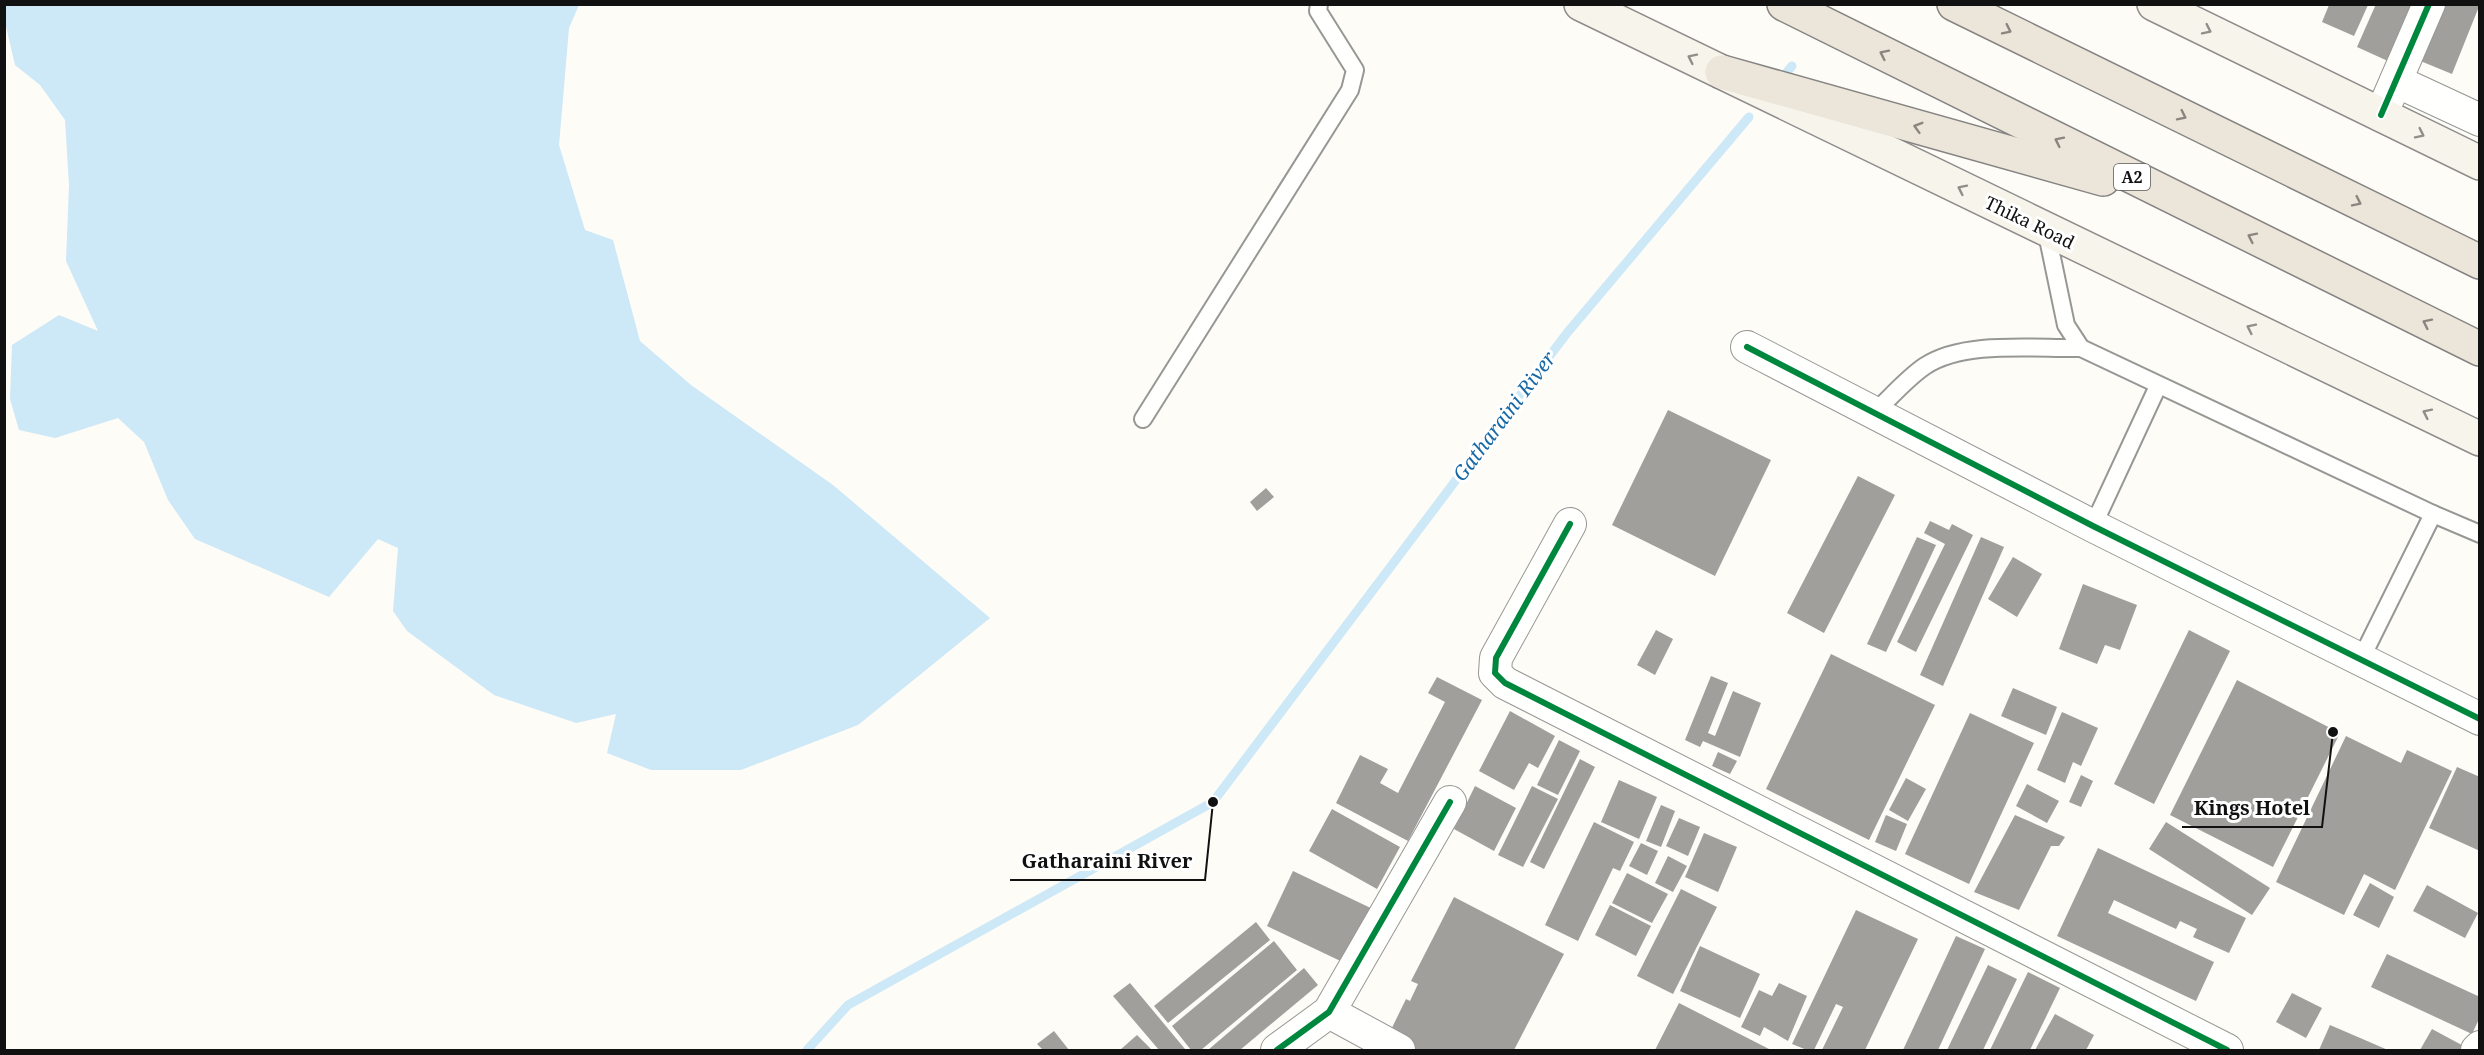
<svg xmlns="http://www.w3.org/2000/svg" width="2484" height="1055" viewBox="0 0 2484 1055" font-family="'Noto Serif',serif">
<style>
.water{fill:#cde8f7}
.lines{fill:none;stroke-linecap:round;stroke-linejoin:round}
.stream{stroke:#cde8f7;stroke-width:9}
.building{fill:#a19f9c}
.service-casing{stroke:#979795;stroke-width:20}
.minor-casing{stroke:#979795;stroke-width:34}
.secondary-casing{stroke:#8e8d8b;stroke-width:36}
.trunk-casing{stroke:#858482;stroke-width:36}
.service{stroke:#fffffe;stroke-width:16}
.minor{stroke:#fffffe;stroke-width:32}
.secondary{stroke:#f6f4eb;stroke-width:33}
.trunk{stroke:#ece5da;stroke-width:33}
.cycleway-casing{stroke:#fff;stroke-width:10}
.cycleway{stroke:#00873e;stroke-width:6}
.oneway{stroke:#898680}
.oneway2{stroke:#8f8e89}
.labels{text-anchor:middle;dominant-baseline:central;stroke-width:6;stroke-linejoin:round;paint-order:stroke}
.shield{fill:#fff;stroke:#585858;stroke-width:1.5}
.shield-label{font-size:16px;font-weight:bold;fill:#111}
.street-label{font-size:18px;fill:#111;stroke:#fff}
.water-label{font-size:20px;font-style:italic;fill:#1768a6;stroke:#fff}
.leader{fill:none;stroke:#111;stroke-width:2}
.callout-dot{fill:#111;stroke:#fff;stroke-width:2}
.callout-label{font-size:20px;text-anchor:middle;font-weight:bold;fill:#111;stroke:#fff;stroke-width:6;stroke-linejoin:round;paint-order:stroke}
</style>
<rect width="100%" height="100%" fill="#fdfcf7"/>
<path class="water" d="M5,4L579,5L569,28L559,145L585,230L613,240L640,341L691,385L833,485L990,618L858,725L741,770H651L607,753L616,714L576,723L494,695L407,631L393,611L398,548L378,539L329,597L195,539L168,500L144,442L118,418L55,438L19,430L10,399L12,345L59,315L98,331L66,261L69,185L65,120L40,85L15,65L5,22Z"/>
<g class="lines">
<g class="stream">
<path d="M1787,72L1792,66"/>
<path d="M807,1050L848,1005L1213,802L1567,333L1749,117"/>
</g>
</g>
<g class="building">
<path d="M2376,4H2416L2390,62L2357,47Z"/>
<path d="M2441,4H2480L2452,74L2418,60Z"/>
<path d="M2329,5H2368L2354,36L2322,22Z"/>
<path d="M1668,410L1771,460L1715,576L1612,525Z"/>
<path d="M1858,476L1895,495L1824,633L1787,613Z"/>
<path d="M1266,488L1274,497L1257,511L1250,502Z"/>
<path d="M1930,521L1949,530L1952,524L1973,535L1916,652L1897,642L1945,544L1924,533Z"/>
<path d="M1917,537L1936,545L1886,652L1867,644Z"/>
<path d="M1981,537L2004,547L1943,686L1920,675Z"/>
<path d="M2013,557L2042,574L2017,617L1988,599Z"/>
<path d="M2083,584L2137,605L2120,650L2105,645L2097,664L2059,649Z"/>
<path d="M1656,630L1673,639L1655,675L1637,665Z"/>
<path d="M2189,630L2230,651L2154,804L2114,784Z"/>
<path d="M1831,654L1935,705L1869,840L1766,789Z"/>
<path d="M1711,676L1728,683L1708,733L1715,736L1733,691L1761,703L1740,757L1703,741L1700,747L1685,740Z"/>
<path d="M1437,677L1482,700L1408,841L1336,803L1360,755L1388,769L1380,783L1398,793L1445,702L1428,693Z"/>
<path d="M2237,680L2340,733L2273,867L2170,815Z"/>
<path d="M2013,688L2057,707L2046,735L2001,716Z"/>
<path d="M1510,711L1555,736L1538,768L1529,763L1514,790L1479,771Z"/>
<path d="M2062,712L2098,728L2081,766L2073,762L2065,783L2037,770Z"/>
<path d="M1970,713L2034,743L1969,884L1905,854Z"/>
<path d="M2346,736L2401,763L2407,750L2452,771L2395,890L2364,874L2344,915L2276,882Z"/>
<path d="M1559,740L1580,751L1558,795L1537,785Z"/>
<path d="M1718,752L1737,761L1730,774L1712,766Z"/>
<path d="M1580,759L1595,767L1544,869L1530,862Z"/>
<path d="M2457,767L2480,777V851L2429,828Z"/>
<path d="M2081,775L2093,781L2081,807L2069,802Z"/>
<path d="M1906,778L1926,789L1908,821L1889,810Z"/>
<path d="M1619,780L1657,797L1639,839L1601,822Z"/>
<path d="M2027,784L2059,801L2047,823L2016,806Z"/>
<path d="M1475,786L1516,808L1494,851L1454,829Z"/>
<path d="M1532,786L1558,799L1523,867L1498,855Z"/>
<path d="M1661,805L1675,811L1661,847L1646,841Z"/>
<path d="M1332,809L1400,847L1377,889L1309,851Z"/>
<path d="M1886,815L1907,824L1896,851L1875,842Z"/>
<path d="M2015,815L2065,837L2059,846H2051L2019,910L1974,892Z"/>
<path d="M1679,818L1700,827L1688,856L1666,846Z"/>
<path d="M1594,822L1634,842L1620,871L1613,868L1578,941L1545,925Z"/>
<path d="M2166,822L2270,888L2252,915L2149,849Z"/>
<path d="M1704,833L1737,847L1718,892L1685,877Z"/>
<path d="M1641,843L1658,851L1647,875L1629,866Z"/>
<path d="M2098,848L2246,918L2229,953L2193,937L2197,929L2180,921L2176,929L2114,900L2108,913L2214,962L2196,1001L2057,936Z"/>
<path d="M1668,856L1687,866L1673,892L1655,883Z"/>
<path d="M1293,871L1377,911L1351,966L1267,926Z"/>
<path d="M1627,873L1668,894L1652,923L1612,903Z"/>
<path d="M2370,883L2394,897L2379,928L2353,915Z"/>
<path d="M2427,885L2478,913L2465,938L2413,911Z"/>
<path d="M1681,889L1717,907L1673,994L1637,976Z"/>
<path d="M1454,897L1564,954L1514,1050H1406L1386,1040L1406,999L1410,1001L1418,984L1411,981Z"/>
<path d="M1610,905L1651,926L1636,956L1595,935Z"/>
<path d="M1856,910L1918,939L1865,1050H1822L1843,1007L1836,1004L1814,1050H1807L1792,1044Z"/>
<path d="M1256,922L1270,940L1168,1023L1154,1006Z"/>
<path d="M1956,936L1985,949L1938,1050H1903Z"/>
<path d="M1274,941L1297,970L1201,1050H1191L1172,1026Z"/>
<path d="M1700,946L1760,974L1740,1018L1680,991Z"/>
<path d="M2387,954L2480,997V1017L2472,1034L2371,987Z"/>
<path d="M1988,965L2017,979L1983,1050H1947Z"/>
<path d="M1304,968L1318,985L1240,1050H1208Z"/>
<path d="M2028,972L2060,988L2030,1050H1990Z"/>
<path d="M1130,983L1185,1049L1184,1050H1159L1113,996Z"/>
<path d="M1779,983L1807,996L1788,1041L1764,1027L1760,1036L1741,1027L1759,990L1772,996Z"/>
<path d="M2292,993L2322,1008L2306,1038L2276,1022Z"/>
<path d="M1679,1003L1771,1050H1655Z"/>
<path d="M2055,1014L2094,1035L2086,1050H2035Z"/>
<path d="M2330,1025L2388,1050H2319Z"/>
<path d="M2432,1029L2471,1050H2420Z"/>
<path d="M1054,1031L1069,1050H1043L1037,1044Z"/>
<path d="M1137,1035L1152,1050H1120Z"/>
</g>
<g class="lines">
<defs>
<g id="service">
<path d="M2046,229L2066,325L2081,348L2433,514"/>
<path d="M1874,413C1890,398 1907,378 1925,366C1964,340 2035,349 2081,348"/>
<path d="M1143,419L1350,90L1355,70L1318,11L1319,4"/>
<path d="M2093,526L2158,386"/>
<path d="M2361,659L2433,514L2480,534"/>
</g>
<g id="minor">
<path d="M2396,81L2480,120"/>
<path d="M2381,115L2429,4"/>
<path d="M1747,347L2093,526L2480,719"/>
<path d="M1570,524L1496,658L1495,673L1505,683L2227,1050"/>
<path d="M1329,1012L1399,1050"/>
<path d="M1277,1050L1329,1012L1450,802"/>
<path d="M2477,1050L2480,1047"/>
</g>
<g id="secondary">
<path d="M1581,4L2480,439"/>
<path d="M2154,4L2480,163"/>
</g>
<g id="trunk">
<path d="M1784,4L2480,349"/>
<path d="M1954,4L2480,262"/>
<path d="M1722,72L2103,179"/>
</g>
</defs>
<use href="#service" class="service-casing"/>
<use href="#minor" class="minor-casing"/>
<use href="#secondary" class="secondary-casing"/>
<use href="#trunk" class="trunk-casing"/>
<use href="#service" class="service"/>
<use href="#minor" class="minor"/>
<use href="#secondary" class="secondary"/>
<use href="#trunk" class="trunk"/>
<defs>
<g id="cycleway">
<path d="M2381,115L2429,4"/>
<path d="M1747,347L2093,526L2480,719"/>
<path d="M1570,524L1496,658L1495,673L1505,683L2227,1050"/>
<path d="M1277,1050L1329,1012L1450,802"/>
</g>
</defs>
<use href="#cycleway" class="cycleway-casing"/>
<use href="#cycleway" class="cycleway"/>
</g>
<defs><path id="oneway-chevron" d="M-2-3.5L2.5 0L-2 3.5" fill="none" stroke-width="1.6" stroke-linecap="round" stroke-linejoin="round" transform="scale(1.5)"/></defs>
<g class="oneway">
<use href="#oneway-chevron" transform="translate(2007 30) rotate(26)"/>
<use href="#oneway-chevron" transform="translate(1884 54) rotate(-154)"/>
<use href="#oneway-chevron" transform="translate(2182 116) rotate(26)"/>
<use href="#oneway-chevron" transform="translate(1918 127) rotate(-164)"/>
<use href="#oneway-chevron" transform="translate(2059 141) rotate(-154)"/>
<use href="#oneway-chevron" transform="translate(2357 202) rotate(26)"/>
<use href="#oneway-chevron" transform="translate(2252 237) rotate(-154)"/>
<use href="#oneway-chevron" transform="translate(2427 323) rotate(-154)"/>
</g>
<g class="oneway2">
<use href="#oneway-chevron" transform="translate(2207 30) rotate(26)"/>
<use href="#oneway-chevron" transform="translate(1692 58) rotate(-154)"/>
<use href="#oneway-chevron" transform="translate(2420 134) rotate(26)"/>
<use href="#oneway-chevron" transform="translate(1962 189) rotate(-154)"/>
<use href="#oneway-chevron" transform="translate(2251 328) rotate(-154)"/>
<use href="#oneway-chevron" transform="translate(2427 413) rotate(-154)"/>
</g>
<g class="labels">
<rect class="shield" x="2114" y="164" width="36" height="26" rx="4.5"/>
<g class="shield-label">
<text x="2132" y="177">A2</text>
</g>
<g class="street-label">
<text transform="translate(2030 222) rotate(26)">Thika Road</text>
</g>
<g class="water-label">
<text transform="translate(1504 416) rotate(-53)">Gatharaini River</text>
</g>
</g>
<path class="leader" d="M2333 732L2322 827H2182M1213 802L1205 880H1010"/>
<g class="callout-dot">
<circle cx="2333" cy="732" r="6"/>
<circle cx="1213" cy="802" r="6"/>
</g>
<g class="callout-label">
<text x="2252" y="815">Kings Hotel</text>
<text x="1107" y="868">Gatharaini River</text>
</g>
<rect width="2484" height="1055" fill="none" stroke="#111111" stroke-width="12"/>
</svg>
